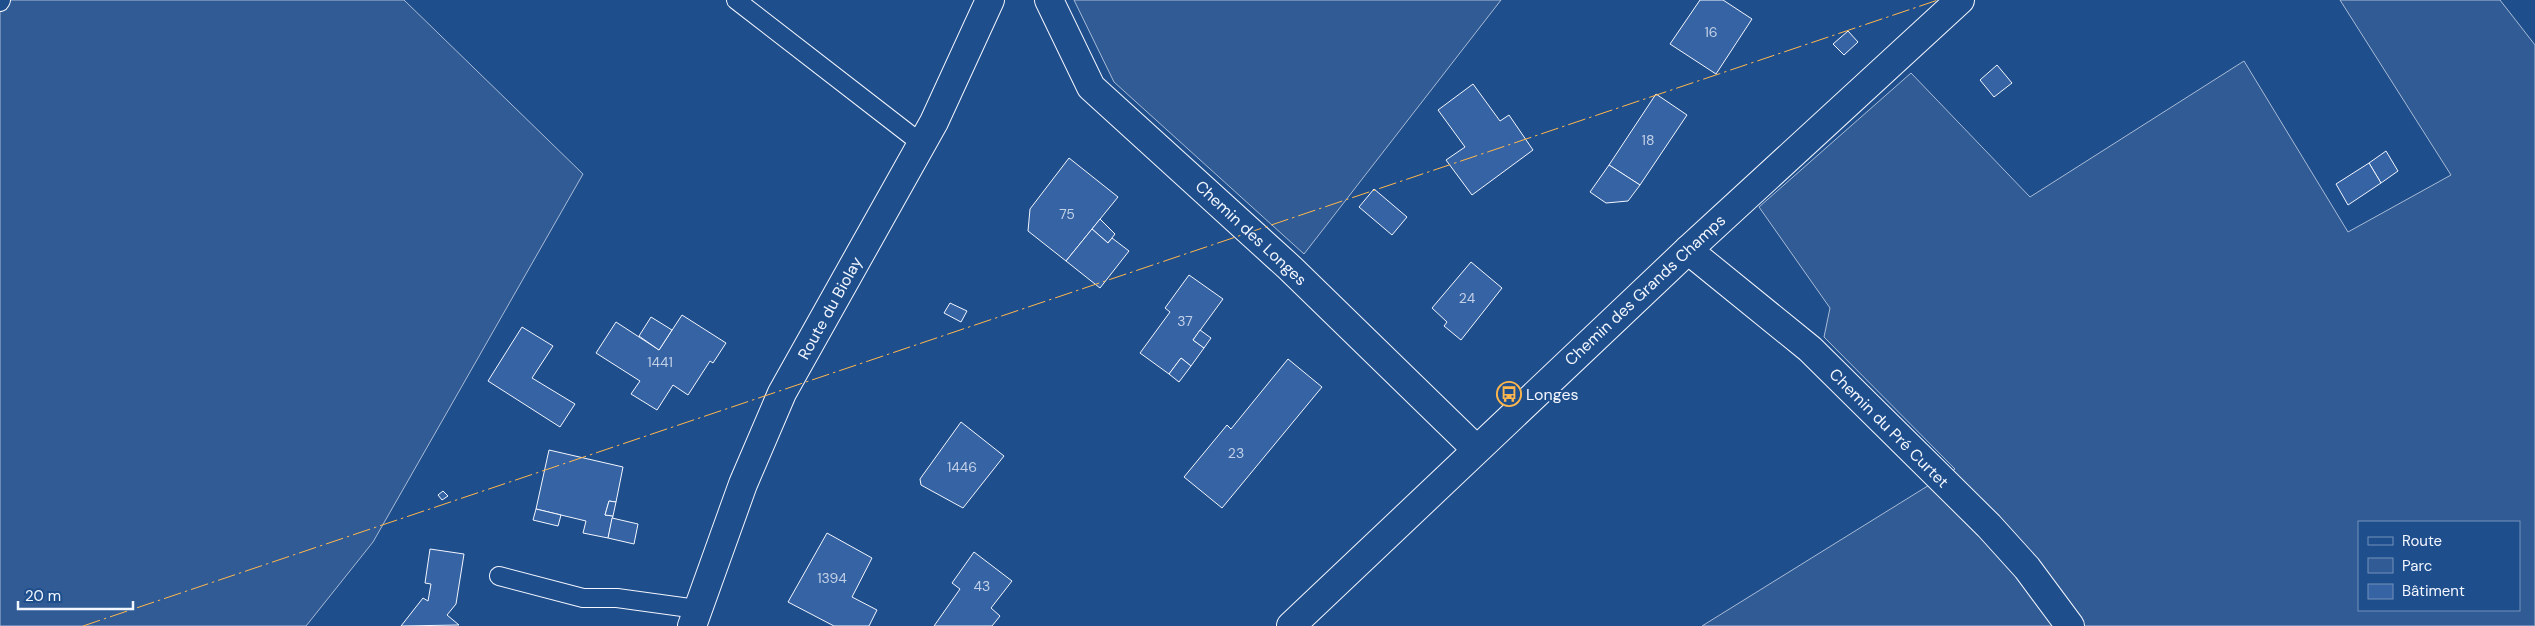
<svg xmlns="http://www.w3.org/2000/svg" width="2535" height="626" viewBox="0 0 2535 626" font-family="'DM Sans',sans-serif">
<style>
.green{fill:#305b95;stroke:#a8bbd7;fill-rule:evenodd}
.building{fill:#3563a3;stroke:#f2f6ff}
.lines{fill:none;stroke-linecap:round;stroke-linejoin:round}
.lane-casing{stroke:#f2f6ff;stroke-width:20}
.street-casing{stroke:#f2f6ff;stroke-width:30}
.secondary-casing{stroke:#f2f6ff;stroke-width:30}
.lane{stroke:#1f4e8c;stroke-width:18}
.street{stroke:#1f4e8c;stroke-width:28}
.secondary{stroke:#1f4e8c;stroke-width:28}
.power{stroke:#ffb74d;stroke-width:1;stroke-dasharray:18 4 2.5 4;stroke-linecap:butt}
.labels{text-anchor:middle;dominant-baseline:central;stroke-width:4;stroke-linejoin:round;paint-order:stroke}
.number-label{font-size:14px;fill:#c3d1e8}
.street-label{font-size:16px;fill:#f2f6ff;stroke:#1f4e8c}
.poi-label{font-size:16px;fill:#f2f6ff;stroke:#1f4e8c;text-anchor:start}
</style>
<rect width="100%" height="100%" fill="#1f4e8c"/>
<g class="green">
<path d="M0,0H404L583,174L373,542L306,626H0Z"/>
<path d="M1074,0H1501L1304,254L1114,82Z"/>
<path d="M2340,0H2500L2535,45V626H1702L1955,469L1824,337L1830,308L1759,207L1911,73L2030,197L2244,61L2348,232L2451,175ZM2359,522H2519V610H2359Z"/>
</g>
<g class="building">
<path d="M1700,0H1723L1752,19L1716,74L1670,44Z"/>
<path d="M1848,31L1858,42L1844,55L1833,44Z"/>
<path d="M1997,65L2012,83L1994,97L1980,80Z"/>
<path d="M1473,84L1500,121L1509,115L1533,150L1472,195L1446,160L1465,147L1438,110Z"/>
<path d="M1656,94L1687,115L1640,185L1609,165Z"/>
<path d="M2386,151L2398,171L2381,183L2369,163Z"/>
<path d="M1069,158L1118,197L1066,261L1028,231L1030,209Z"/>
<path d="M2369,163L2381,183L2348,205L2336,184Z"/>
<path d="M1609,165L1640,185L1628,201L1606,203L1590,192Z"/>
<path d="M1374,189L1407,217L1392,235L1359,207Z"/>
<path d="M1100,219L1115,234L1108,243L1092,229Z"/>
<path d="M1092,229L1108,243L1112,238L1129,251L1100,288L1066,261Z"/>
<path d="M1471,262L1502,288L1461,340L1444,326L1447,322L1432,308Z"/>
<path d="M1189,275L1223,299L1193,340L1204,348L1191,366L1181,358L1169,374L1140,353L1170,312L1165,308Z"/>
<path d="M950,303L967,311L961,322L944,313Z"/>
<path d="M682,315L726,343L713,363L710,361L688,395L673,385L657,410L631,394L640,381L596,353L616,322L659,350Z"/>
<path d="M651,317L672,330L659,350L639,336Z"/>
<path d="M522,327L553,346L532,378L575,404L560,427L488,381Z"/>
<path d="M1200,330L1211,338L1204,348L1193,340Z"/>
<path d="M1181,358L1191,366L1179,382L1169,374Z"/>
<path d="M1288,359L1322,387L1222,508L1184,477L1227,425L1231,429Z"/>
<path d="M961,422L1004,456L963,508L921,485L920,479Z"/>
<path d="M549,450L623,467L616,502L609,501L605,515L613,516L608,538L583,533L586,521L536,509Z"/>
<path d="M443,491L448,496L442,500L438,495Z"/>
<path d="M609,501L616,502L613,516L605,515Z"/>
<path d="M536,509L561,515L558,526L533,520Z"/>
<path d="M612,518L638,524L634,544L608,538Z"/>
<path d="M827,533L872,558L852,597L877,610L869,626H834L788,602Z"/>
<path d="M430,549L464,554L456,604L447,615L459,625L401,626L423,598L428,601L431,584L425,583Z"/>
<path d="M974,552L1012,581L991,608L1000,616L992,626H934L960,589L952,583Z"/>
</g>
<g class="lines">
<defs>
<g id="lane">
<path d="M736,0L922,144"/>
<path d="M0,2L1,0"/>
<path d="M499,576L583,598H617L697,609"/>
</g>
<g id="street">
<path d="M1049,0L1091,87L1290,268L1476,449"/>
<path d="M1688,250L1810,349L1989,526L2027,568L2070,626"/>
<path d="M692,626L743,484L782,393L934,122L990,0"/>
</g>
<path id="secondary" d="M1291,626L1688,250L1960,0"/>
</defs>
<use href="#lane" class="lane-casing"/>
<use href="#street" class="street-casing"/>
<use href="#secondary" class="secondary-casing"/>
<use href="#lane" class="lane"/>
<use href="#street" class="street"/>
<use href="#secondary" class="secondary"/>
<path class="power" d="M83,626L1938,0"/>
</g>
<defs>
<symbol id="bus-ring" viewBox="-11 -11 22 22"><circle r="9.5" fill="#1f4e8c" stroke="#ffb74d" stroke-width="1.5"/><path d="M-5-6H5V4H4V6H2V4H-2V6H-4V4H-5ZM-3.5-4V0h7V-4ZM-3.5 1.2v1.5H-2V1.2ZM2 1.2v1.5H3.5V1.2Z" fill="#ffb74d"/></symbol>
</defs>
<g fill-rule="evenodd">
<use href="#bus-ring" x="1495" y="380" width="28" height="28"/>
</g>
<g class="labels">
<g class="number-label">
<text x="1711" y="32">16</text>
<text x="1648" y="140">18</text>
<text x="1067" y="214">75</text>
<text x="1467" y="298">24</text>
<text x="1185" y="321">37</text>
<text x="660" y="362">1441</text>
<text x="1236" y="453">23</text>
<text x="962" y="467">1446</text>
<text x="832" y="578">1394</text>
<text x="982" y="586">43</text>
</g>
<g class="street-label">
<text transform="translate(1251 233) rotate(43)">Chemin des Longes</text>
<text transform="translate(1645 290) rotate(-43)">Chemin des Grands Champs</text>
<text transform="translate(830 308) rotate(-61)">Route du Biolay</text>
<text transform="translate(1889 428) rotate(45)">Chemin du Pré Curtet</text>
</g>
<g class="poi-label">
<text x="1526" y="394">Longes</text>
</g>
</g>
<rect x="2358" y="521" width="162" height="90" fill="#1f4e8c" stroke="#7391ba"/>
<rect x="2368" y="537" width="25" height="8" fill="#1f4e8c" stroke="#7391ba"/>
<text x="2402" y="546" font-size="15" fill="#f2f6ff">Route</text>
<rect x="2368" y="558" width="25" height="15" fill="#305b95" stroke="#7391ba"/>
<text x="2402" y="571" font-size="15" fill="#f2f6ff">Parc</text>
<rect x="2368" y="584" width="25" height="15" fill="#3563a3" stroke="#7391ba"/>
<text x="2402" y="596" font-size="15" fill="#f2f6ff">Bâtiment</text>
<path d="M18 601v8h115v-8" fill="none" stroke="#f2f6ff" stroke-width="2.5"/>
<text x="25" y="601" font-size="15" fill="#f2f6ff" stroke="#1f4e8c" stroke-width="4" paint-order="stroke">20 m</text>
</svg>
